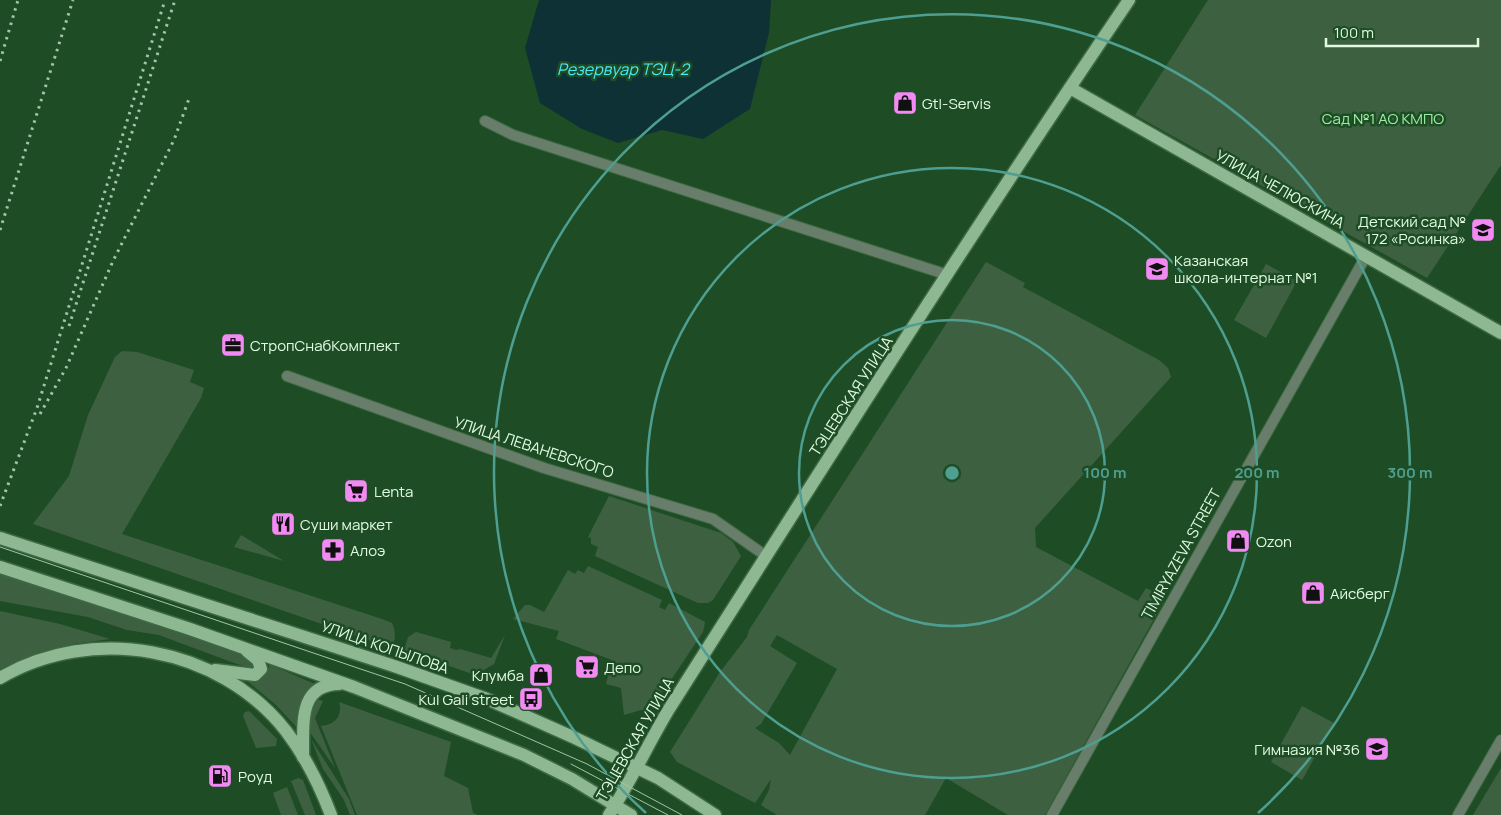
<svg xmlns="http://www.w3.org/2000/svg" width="1501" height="815" viewBox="0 0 1501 815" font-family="Manrope,sans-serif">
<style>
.green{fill:#3d6140;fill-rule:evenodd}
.water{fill:#0e3136}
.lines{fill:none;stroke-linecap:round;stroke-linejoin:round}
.minor-casing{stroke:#3d6943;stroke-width:12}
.major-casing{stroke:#3d6943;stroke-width:15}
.minor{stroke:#697e6a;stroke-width:10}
.major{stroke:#8eb891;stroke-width:12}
.tram{stroke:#a3c4a7;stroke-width:1}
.rail{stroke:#a3c4a7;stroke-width:3;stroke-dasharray:2.5 5;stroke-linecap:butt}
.ring{fill:none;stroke:#4e9e91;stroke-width:2.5}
.labels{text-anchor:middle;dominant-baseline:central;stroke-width:5;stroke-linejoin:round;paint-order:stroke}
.poi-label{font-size:15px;fill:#e1fbe3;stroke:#1e4d25;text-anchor:start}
.park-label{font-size:15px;fill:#9beea3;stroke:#1e4d25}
.street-label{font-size:15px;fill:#e1fbe3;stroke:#1e4d25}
.water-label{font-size:16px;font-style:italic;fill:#49e8fb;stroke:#1e4d25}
.centre{fill:#4e9e91;stroke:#1e4d25;stroke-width:2.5}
.ring-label{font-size:15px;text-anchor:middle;font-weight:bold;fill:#4e9e91;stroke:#1e4d25;stroke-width:5;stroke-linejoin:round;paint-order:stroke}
</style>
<rect width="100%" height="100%" fill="#1e4d25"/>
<g class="green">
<path d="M1208,0H1501V165L1427,278L1135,115Z"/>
<path d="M986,262L1025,283L1023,287L1159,360L1168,368L1171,377L1035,528L1036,547L1138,601L1146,588L1160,595L1164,601L1045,815H1008L946,778L925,815H777L761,805L769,790L771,779L755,803L677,762L670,752L720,672L747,637L749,630ZM777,635L837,669L790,755L779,743L755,728L761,724L797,663L770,646Z"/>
<path d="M1266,264L1297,281L1266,338L1234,320Z"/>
<path d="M122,351L137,352L194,370L190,382L204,388L201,398L122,534L382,619L392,623C396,632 396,640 391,648L33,524L69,476L88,415L115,357Z"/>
<path d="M609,496L721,533L733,542L741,556L713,600L708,603H698L595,556L598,547L591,544V538L588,537Z"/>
<path d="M241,535L284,561L234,547Z"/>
<path d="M588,566L662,600L659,607L665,610L669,603L705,622L703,632L649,713L641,710L624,715L621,688L606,684L612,660L556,639L559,631L513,619L525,605H530L544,612L568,570L575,574L578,570L584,573Z"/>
<path d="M0,572L170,630L240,651L256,662L254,669L234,663L159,635L127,630L88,617L0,601Z"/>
<path d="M0,611L60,624L110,639L73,644L0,669Z"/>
<path d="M416,632L451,642L450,648L456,650L460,649L491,658L505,635L494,664L475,675L404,650L408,637Z"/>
<path d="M269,664L317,685L301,732L276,705L240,675L263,676L269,667Z"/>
<path d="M314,698L323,701L315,718L335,768L307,728Z"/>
<path d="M339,702L451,742L444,776L468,788L473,813L478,815H357L321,726C335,725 343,716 339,702Z"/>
<path d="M1302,706L1334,723L1302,780L1271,762Z"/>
<path d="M249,711L277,739L276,746L256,748L243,716L245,712Z"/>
<path d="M311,739L349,799L355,815H350L344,800L323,769Z"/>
<path d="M1501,768V815H1473Z"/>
<path d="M298,778L303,780L316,815H305L291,781Z"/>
<path d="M287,787L298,815H281L273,793Z"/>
</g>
<path class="water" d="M539,0H771L769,33L750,109L703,139L662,130L618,143L582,129L540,103L525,48Z"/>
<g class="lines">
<defs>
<g id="minor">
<path d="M485,121L513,135L948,275"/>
<path d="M287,376L544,468L713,519L766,556"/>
<path d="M1052,815L1366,256"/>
<path d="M1458,815L1501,740"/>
</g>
<g id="major">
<path d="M1070,88L1501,333"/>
<path d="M0,538L394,666L487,699L575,738L658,778L715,815"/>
<path d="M0,567L190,629L354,687L524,755L572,779L631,815"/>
<path d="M215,670L255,675L261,669L258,660L247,651"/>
<path d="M0,678C92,624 219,646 286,731C305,756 320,786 331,815"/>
<path d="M303,757C304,725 297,685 339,684"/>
<path d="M609,815C631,781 648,744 669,709C820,471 971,233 1129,0"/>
</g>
</defs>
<use href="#minor" class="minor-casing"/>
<use href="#major" class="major-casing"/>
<use href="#minor" class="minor"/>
<use href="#major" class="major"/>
<g class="tram">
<path d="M0,547L405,684L587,764L682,815"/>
<path d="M571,764L668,815"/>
</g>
<g class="rail">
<path d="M0,61L18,0"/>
<path d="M0,230L73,0"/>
<path d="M69,326L175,0"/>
<path d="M40,414L66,368L113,261L174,140L190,96"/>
<path d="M0,506L37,408L165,0"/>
</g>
</g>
<g class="ring">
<circle cx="952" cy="473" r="153"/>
<circle cx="952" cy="473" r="305"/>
<path d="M646 813A458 458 0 1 1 1258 813"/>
</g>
<defs>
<symbol id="shop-square" viewBox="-11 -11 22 22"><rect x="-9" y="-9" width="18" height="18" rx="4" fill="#f28af3" stroke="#1e4d25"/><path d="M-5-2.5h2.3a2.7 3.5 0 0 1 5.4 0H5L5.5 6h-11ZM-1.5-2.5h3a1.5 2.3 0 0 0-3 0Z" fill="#111"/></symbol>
<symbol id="school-square" viewBox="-11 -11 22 22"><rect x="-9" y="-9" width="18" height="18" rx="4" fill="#f28af3" stroke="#1e4d25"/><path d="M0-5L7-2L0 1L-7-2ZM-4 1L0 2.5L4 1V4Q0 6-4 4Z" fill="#111"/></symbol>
<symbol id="office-square" viewBox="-11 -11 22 22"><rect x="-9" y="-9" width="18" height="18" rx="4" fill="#f28af3" stroke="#1e4d25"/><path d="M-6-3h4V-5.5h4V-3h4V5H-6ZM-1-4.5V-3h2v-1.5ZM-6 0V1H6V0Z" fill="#111"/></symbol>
<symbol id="supermarket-square" viewBox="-11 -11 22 22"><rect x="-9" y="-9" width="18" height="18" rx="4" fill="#f28af3" stroke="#1e4d25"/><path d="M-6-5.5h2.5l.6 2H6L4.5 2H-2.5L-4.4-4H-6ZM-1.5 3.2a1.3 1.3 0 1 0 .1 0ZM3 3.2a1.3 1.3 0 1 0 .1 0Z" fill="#111"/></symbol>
<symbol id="restaurant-square" viewBox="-11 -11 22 22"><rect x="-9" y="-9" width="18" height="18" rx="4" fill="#f28af3" stroke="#1e4d25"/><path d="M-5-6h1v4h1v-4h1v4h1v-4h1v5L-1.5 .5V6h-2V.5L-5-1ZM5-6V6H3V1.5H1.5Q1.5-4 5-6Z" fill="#111"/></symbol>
<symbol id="pharmacy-square" viewBox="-11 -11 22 22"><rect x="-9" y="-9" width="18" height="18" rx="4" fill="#f28af3" stroke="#1e4d25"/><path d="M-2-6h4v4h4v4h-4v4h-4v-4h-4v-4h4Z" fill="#111"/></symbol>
<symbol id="bus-square" viewBox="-11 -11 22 22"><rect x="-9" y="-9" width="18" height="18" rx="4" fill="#f28af3" stroke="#1e4d25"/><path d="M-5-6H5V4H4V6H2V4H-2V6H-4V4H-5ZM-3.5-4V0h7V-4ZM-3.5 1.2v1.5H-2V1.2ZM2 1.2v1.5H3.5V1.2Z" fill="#111"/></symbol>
<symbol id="fuel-square" viewBox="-11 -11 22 22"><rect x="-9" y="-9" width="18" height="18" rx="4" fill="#f28af3" stroke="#1e4d25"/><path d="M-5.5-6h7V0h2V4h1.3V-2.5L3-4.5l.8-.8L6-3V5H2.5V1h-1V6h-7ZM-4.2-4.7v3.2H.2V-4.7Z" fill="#111"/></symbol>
</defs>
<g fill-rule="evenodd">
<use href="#shop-square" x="891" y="89" width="28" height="28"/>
<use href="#school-square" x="1469" y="216" width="28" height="28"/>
<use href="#school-square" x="1143" y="255" width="28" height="28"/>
<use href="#office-square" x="219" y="331" width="28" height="28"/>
<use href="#supermarket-square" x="342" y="477" width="28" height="28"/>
<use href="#restaurant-square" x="269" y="510" width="28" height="28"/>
<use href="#shop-square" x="1224" y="527" width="28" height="28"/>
<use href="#pharmacy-square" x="319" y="536" width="28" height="28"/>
<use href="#shop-square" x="1299" y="579" width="28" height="28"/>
<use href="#supermarket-square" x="573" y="653" width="28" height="28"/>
<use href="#shop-square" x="527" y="661" width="28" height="28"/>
<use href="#bus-square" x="517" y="685" width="28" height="28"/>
<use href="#school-square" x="1363" y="735" width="28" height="28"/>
<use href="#fuel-square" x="206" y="762" width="28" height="28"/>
</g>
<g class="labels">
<g class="poi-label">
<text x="922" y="103">Gtl-Servis</text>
<text x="1466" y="221" text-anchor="end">Детский сад №<tspan x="1466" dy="17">172 «Росинка»</tspan></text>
<text x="1174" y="260">Казанская<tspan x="1174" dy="17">школа-интернат №1</tspan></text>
<text x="250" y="345">СтропСнабКомплект</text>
<text x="374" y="491">Lenta</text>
<text x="300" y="524">Суши маркет</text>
<text x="1256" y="541">Ozon</text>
<text x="350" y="550">Алоэ</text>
<text x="1330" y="593">Айсберг</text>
<text x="604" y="667">Депо</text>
<text x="524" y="675" text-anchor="end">Клумба</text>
<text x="514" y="699" text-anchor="end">Kul Gali street</text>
<text x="1360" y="749" text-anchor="end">Гимназия №36</text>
<text x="238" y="776">Роуд</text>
</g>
<g class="park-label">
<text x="1383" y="118">Сад №1 АО КМПО</text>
</g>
<g class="street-label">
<text transform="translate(1280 189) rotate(29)">УЛИЦА ЧЕЛЮСКИНА</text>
<text transform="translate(851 396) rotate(-57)">ТЭЦЕВСКАЯ УЛИЦА</text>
<text transform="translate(534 447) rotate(18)">УЛИЦА ЛЕВАНЕВСКОГО</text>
<text transform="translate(1181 554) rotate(-61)">TIMIRYAZEVA STREET</text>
<text transform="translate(385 647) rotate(19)">УЛИЦА КОПЫЛОВА</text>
<text transform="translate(635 739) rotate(-60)">ТЭЦЕВСКАЯ УЛИЦА</text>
</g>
<g class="water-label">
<text x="623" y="69">Резервуар ТЭЦ-2</text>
</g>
</g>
<circle cx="952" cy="473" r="8" class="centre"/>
<g class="ring-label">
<text x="1105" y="478">100 m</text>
<text x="1257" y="478">200 m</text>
<text x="1410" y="478">300 m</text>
</g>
<path d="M1326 38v8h152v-8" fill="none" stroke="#e1fbe3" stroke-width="2.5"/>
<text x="1334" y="38" font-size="15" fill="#e1fbe3" stroke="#1e4d25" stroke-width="4" paint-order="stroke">100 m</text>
</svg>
